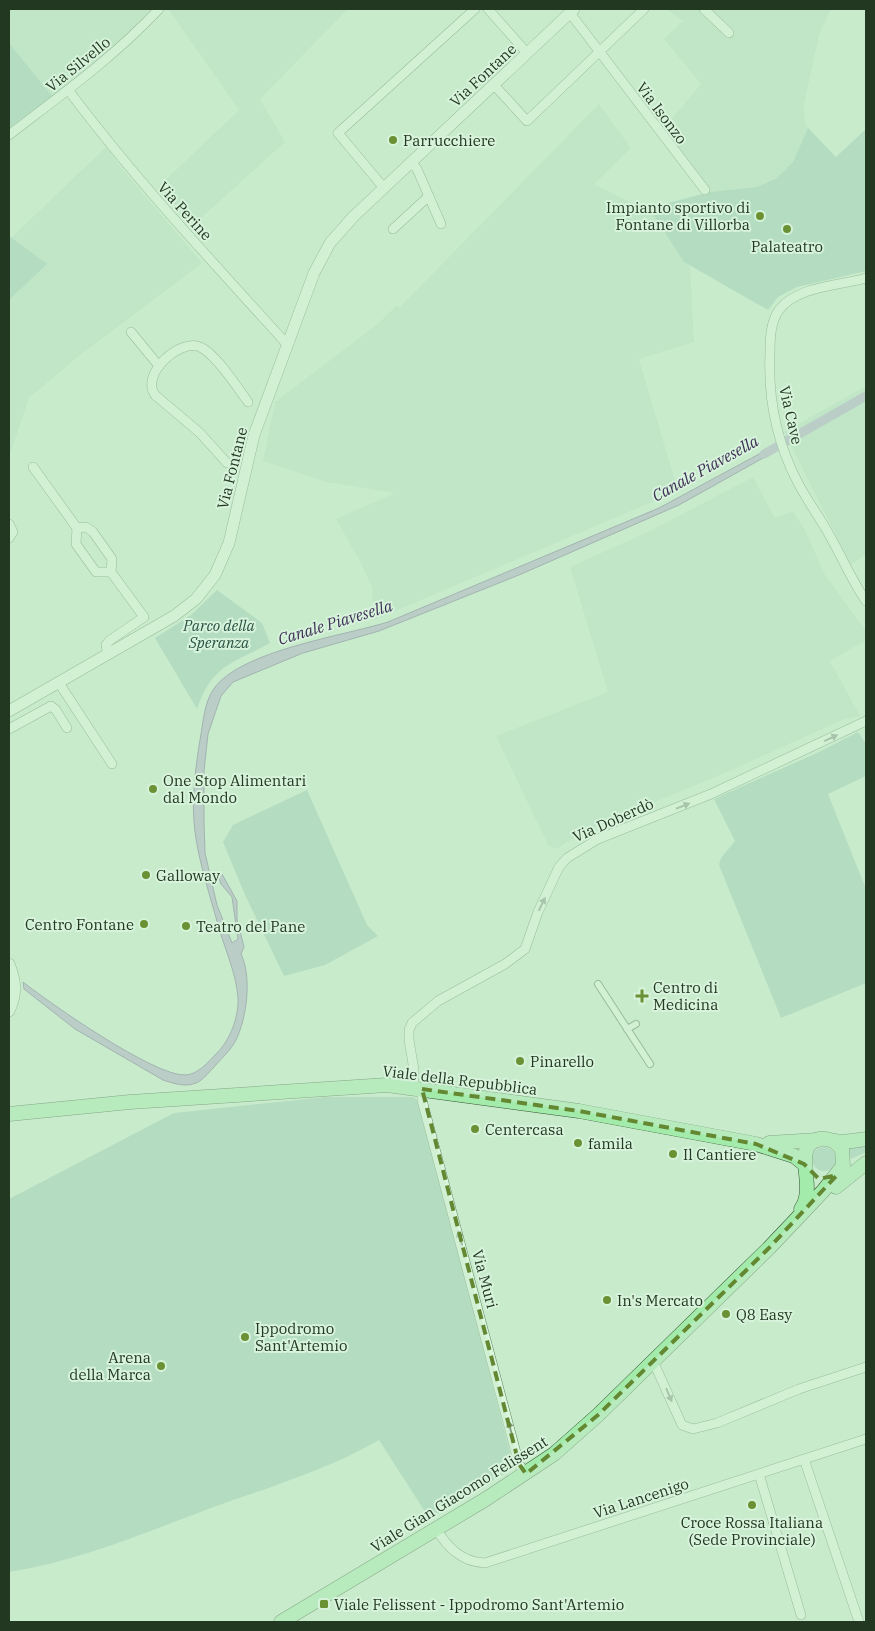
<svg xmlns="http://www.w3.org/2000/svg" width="875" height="1631" viewBox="0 0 875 1631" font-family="'IBM Plex Serif',serif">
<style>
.farmland{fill:#b6e0c1}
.green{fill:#9cc9b4}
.water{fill:#aba9c0;stroke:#75708e}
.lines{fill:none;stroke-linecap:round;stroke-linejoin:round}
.canal{stroke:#aba9c0;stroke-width:9}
.pedestrian-casing{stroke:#60865e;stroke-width:8}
.minor-casing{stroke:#60865e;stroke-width:10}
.tertiary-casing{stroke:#60865e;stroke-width:12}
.primary-casing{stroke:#365432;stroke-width:15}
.pedestrian{stroke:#dbf7de;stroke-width:6}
.minor{stroke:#dbf7de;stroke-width:9}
.tertiary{stroke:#dbf7de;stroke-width:11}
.primary{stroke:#a3ebab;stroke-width:14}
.oneway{fill:#7f9880}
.marked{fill:none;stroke:#638831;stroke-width:4;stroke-dasharray:10 6;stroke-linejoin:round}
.poi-dot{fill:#6a9133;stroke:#d7f3db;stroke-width:2}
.labels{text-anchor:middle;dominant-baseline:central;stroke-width:4;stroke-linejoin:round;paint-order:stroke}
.street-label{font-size:15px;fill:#233821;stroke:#d7f3db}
.poi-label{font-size:15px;fill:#233821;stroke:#d7f3db;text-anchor:start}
.park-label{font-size:15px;font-style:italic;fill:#295245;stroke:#d7f3db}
.water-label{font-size:16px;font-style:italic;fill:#3e3156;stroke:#d7f3db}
</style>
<rect width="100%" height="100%" fill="#c8ebcc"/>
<g class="farmland">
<path d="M9,9H154L135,29L52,96L9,43Z"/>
<path d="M170,9H348L260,99L285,142L191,227L157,188L239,110L169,10Z"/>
<path d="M666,9H831L819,35L804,104L805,122L808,128L793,162L777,178L757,187L710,192L664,128L701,84L664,39L683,21Z"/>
<path d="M599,104L631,148L594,184L644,209L649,208L684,262L690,267L694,342L639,359L678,491L374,620L372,587L361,563L336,519L395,493L327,482L263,461L275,402L379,323L397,305L399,308Z"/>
<path d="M106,147L123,170L202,263L75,359L29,398L9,457V300L46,264L11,238Z"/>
<path d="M866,386V554L851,565L784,432Z"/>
<path d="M753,477L775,518L793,511L806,532L825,575L866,631V640L830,661L860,716L842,720L734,769L583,832L557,849L548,845L496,736L608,692L570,567L650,531Z"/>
</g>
<g class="green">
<path d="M9,43L52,96L9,128Z"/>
<path d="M808,128L836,157L866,129V271L797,287L778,297L768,310L684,262L649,208L710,192L757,187L777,178L793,162Z"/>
<path d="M9,236L47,264L9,300Z"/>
<path d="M217,590L262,623L270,643C232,664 212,665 197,709L155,638L191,615Z"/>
<path d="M858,732L866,744V776L828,794L866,889V983L781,1018L719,865L721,858L735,841L714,799L819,752Z"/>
<path d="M307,790L367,925L378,936L325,965L284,976L245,895L223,842L233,825Z"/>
<path d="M326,1097H413L419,1101L514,1468L429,1518L379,1440C327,1470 267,1488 211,1508C144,1533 79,1561 9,1572V1199L174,1113Z"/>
<path d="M866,1143V1152L851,1159L847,1145Z"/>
<circle cx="824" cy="1159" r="12"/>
</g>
<path class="water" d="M774,446L776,451L772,453L679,505L519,575L379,631L303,653L233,682L221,696L208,734L204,771V823L205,853L217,905L232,943L238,939L232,897L221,884L217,872L222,874L237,901V919L244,947L241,954C252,977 247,1017 236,1040C231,1050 221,1059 214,1067C208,1073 202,1082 193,1084C184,1087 172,1083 163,1080L75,1029L24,989L23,982C51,1004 154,1076 185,1075C198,1075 209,1061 217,1053C230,1040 239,1017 238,998C236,972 225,950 218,925C210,895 199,863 195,832C191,801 195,771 200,740C203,724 204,701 215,687C244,650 343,636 388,622L659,508Z"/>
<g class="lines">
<path class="canal" d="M764,454L866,396"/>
<defs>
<g id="pedestrian">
<path d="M598,984L650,1064"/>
<path d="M627,1029L636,1024"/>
</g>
<g id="minor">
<path d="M488,9L527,53"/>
<path d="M704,9L729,33"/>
<path d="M570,13L705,190"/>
<path d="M494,85L527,121L644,9"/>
<path d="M69,91C135,179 210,259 284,341L289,343"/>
<path d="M9,135C61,95 114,57 159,9"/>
<path d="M411,162L417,169L441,224"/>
<path d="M384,188L338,133L475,9"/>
<path d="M393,229L429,196"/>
<path d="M866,278C839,286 797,286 779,310C770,323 770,340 770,354C768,398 777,443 798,483C808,502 821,519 831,538C843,559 852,581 866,601"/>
<path d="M131,332L159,366"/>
<path d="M227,463L200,433L155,395C140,374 180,338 200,347C215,353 238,388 248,402"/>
<path d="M33,467L77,528"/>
<path d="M9,524L13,532L9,538"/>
<path d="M86,527L93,532L112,559L111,572H96L76,544L77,528Z"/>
<path d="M108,655L106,645L109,641L144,617L111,572"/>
<path d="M59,683L112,764"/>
<path d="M9,729L51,706L56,710L67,728"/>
<path d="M414,1088V1070L409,1040V1030L412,1023L438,1001L505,964L525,949L538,912L559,867L567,858L598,839L711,794L866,721"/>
<path d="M422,1089V1100L519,1464L526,1474"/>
<path d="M653,1361L682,1425L693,1429L717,1423L799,1389L866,1367"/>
<path d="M804,1459L859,1622"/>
<path d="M759,1474L801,1615"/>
<path d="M436,1529C448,1548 462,1562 485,1563L866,1439"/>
</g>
<g id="tertiary">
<path d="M9,711L174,616L196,599L215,575L229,543L254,435L314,273L330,243L353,217L574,9"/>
<path d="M9,964C16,981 17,994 9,1011"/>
</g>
<g id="primary">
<path d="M9,1114L130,1102L387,1085L579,1111L756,1144L794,1156L804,1164"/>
<path d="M769,1143L818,1140"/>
<path d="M836,1187L866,1163"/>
<path d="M801,1209C818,1186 790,1147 819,1139C825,1138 829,1140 835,1141C844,1143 857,1140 866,1139"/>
<path d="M281,1622L486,1499L554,1454L598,1415L769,1248L823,1191L843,1166L842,1149L834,1141"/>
</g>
</defs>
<use href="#pedestrian" class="pedestrian-casing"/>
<use href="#minor" class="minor-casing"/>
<use href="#tertiary" class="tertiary-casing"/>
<use href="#primary" class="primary-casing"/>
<use href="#pedestrian" class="pedestrian"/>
<use href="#minor" class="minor"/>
<use href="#tertiary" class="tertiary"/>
<use href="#primary" class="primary"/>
</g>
<defs><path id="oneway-solid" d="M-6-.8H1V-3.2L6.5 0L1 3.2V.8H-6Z" transform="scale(1.25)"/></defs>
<g class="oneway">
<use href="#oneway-solid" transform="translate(831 738) rotate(-25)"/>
<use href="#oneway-solid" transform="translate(683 806) rotate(-21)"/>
<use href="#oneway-solid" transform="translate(542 904) rotate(-64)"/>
<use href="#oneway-solid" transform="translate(460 1238) rotate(-105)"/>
<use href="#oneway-solid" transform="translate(669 1395) rotate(67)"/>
<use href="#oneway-solid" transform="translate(510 1428) rotate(-105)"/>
</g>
<path d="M0 0H875V1631H0ZM422,1089L579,1111L756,1144L804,1164L819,1179L837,1175L769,1248L598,1415L526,1474L519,1464Z" fill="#c8ebcc" fill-opacity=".55" fill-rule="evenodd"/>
<path class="marked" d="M422,1089L579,1111L756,1144L804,1164L819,1179L837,1175L769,1248L598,1415L526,1474L519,1464Z"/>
<g class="poi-dot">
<circle cx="393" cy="140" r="5"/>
<circle cx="760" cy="216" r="5"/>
<circle cx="787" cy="229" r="5"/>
<circle cx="153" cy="789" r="5"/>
<circle cx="146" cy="875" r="5"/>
<circle cx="144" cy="924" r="5"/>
<circle cx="186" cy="926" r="5"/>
<path d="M639.5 988.5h5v5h5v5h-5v5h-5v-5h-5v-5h5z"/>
<circle cx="520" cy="1061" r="5"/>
<circle cx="475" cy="1129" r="5"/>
<circle cx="578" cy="1143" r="5"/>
<circle cx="673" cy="1154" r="5"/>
<circle cx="607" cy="1300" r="5"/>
<circle cx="726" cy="1314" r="5"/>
<circle cx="245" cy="1337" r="5"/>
<circle cx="161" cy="1366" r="5"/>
<circle cx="752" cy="1505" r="5"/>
<rect x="319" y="1599" width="10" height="10" rx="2.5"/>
</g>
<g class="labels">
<g class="street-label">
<text transform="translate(78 64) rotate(-39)">Via Silvello</text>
<text transform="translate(483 75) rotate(-43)">Via Fontane</text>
<text transform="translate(662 113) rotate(53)">Via Isonzo</text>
<text transform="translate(185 211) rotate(48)">Via Perine</text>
<text transform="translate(791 415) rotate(77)">Via Cave</text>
<text transform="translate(232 468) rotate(-76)">Via Fontane</text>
<text transform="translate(613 820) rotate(-24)">Via Doberdò</text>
<text transform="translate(460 1080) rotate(7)">Viale della Repubblica</text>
<text transform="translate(485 1279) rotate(75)">Via Muri</text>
<text transform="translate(459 1494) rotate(-32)">Viale Gian Giacomo Felissent</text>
<text transform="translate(641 1498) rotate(-18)">Via Lancenigo</text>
</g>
<g class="poi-label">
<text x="403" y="140">Parrucchiere</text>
<text x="750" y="207" text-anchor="end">Impianto sportivo di<tspan x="750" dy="17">Fontane di Villorba</tspan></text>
<text x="787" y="246" text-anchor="middle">Palateatro</text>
<text x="163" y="780">One Stop Alimentari<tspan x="163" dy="17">dal Mondo</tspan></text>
<text x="156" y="875">Galloway</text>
<text x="134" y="924" text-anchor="end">Centro Fontane</text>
<text x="196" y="926">Teatro del Pane</text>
<text x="653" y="987">Centro di<tspan x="653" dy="17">Medicina</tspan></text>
<text x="530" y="1061">Pinarello</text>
<text x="485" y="1129">Centercasa</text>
<text x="588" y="1143">famila</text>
<text x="683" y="1154">Il Cantiere</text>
<text x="617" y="1300">In's Mercato</text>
<text x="736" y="1314">Q8 Easy</text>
<text x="255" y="1328">Ippodromo<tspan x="255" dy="17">Sant'Artemio</tspan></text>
<text x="151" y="1357" text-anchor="end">Arena<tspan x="151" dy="17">della Marca</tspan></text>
<text x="752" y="1522" text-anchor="middle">Croce Rossa Italiana<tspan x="752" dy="17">(Sede Provinciale)</tspan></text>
<text x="334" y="1604">Viale Felissent - Ippodromo Sant'Artemio</text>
</g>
<g class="park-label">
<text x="219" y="625">Parco della<tspan x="219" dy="17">Speranza</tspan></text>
</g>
<g class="water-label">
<text transform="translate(705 468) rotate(-29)">Canale Piavesella</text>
<text transform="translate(335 622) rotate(-17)">Canale Piavesella</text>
</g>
</g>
<rect width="875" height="1631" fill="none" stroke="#233821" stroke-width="20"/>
</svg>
